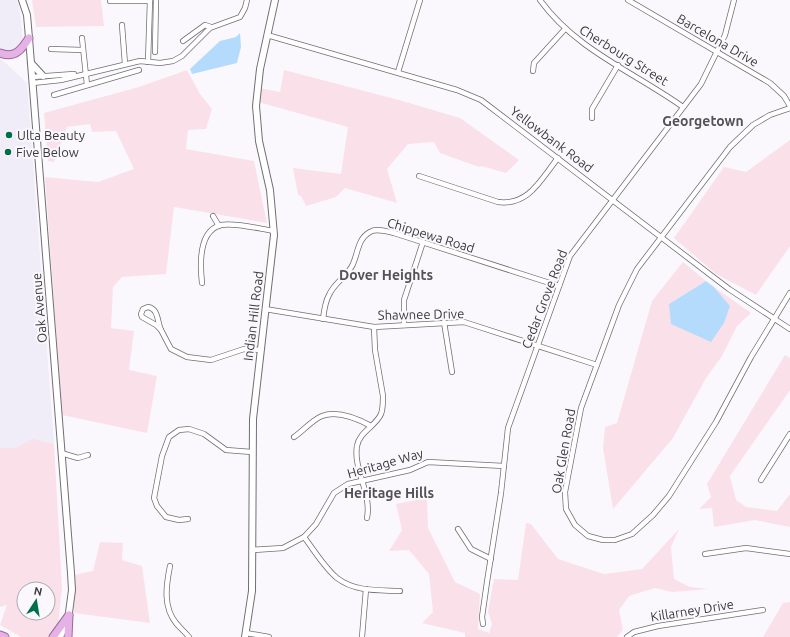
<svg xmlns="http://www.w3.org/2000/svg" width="790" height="637" viewBox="0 0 790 637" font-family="Ubuntu,sans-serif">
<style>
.built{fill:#f0ecf8}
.green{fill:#fae1e9;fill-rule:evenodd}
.water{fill:#b4dbfb}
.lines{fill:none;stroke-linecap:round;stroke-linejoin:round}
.street-casing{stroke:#706f73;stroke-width:6}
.secondary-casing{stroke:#706f73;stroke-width:8}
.primary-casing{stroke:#9e669e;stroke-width:9}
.street{stroke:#fff;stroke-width:4.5}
.secondary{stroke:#fff;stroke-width:6}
.primary{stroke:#e5b2e5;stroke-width:7}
.poi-dot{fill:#006f47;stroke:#faf8fd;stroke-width:1.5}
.labels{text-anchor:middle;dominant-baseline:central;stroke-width:4;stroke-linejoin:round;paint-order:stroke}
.street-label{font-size:13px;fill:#3a393b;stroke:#faf8fd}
.poi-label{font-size:13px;fill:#3a393b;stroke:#faf8fd;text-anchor:start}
.neighbourhood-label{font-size:14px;font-weight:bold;fill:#535256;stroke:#faf8fd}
</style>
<rect width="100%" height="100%" fill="#faf8fd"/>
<g class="built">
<path d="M0,0H17L19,5L23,40L22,44L15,52L0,51Z"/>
<path d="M0,58L27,83L54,444L33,440L15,448H0Z"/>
</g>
<g class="green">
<path d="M32,0H101L104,26L36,27Z"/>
<path d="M187,70L200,94L212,109L206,129L188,130L186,149L254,161L267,223L174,207L166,274L122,277L113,287L111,328L134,331L129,370L157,376L147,433L62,415L45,177L98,182L134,169L116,131L92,132L90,124L67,127L54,162L48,161L44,113L139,87Z"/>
<path d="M284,70L399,100L460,118L519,160L506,173L481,166L479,167L440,153L434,142L408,144L387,169L397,203L345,188L336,197L306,206L301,196L298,195L293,168L341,174L348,127L258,102L259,88L280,92Z"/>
<path d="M790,140V246L756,295L716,274L674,238L724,167L746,172Z"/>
<path d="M683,262L706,281L669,304L730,306L714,287L751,313L737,326L722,356L706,378L673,438L613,509L603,448L605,427L617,423L652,301Z"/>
<path d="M785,355L790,358V390L730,476L736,500L746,507L777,511L790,494V527L755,520L714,527L712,508L699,509L711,497L707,484Z"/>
<path d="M33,439L54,444L62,587L58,627L49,637H21L0,625L7,605L0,607V448H15ZM24,589H48V613H24Z"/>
<path d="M427,498L428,528L455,582L480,594L478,629L489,633L492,624L488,612L494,579L518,580L526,523L531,524L558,559L604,574L642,569L679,529L671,547L674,579L690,587L709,589L672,592L655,588L629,596L619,610L623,630L617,637H465V633L422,623L433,612L429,574L409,550L389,551L402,530L396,504Z"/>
<path d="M100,542L123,543L122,560L142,566L150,623L74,613V575L93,571Z"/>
<path d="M790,602V637H763L783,603Z"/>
</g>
<g class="water">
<path d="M240,33L241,47L237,63L192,74L190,69L220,41L236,37Z"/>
<path d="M706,281L714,287L730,306L724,323L711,342L671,324L669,304Z"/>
</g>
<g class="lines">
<defs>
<g id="street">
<path d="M540,0C576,50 634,72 683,107"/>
<path d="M628,0L770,83L784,96L790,106"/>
<path d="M110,1H150"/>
<path d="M122,25L125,64"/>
<path d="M267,35L457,90L481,100L729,289L790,329"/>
<path d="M82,38L87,85"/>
<path d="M183,41L205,25L211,27"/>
<path d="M51,49L83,50"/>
<path d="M155,52L156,0"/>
<path d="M148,62L150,0"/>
<path d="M533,71L534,63L565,29"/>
<path d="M398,72L420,0"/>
<path d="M32,77L74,74"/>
<path d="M33,83L61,80L140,61L160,63L173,61L182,56L210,28L240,17L245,8L247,0"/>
<path d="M54,95L139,70"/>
<path d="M790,108L770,115L753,125L730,147L637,269L619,305L581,408L565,492L566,509L575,525L588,536L603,540H615L632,534L653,515L669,496L716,422L751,357L790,293"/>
<path d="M592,118V109L618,65"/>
<path d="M419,176L498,202C529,206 541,179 558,158"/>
<path d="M213,216L219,226"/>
<path d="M202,283C200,265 198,231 221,225C235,222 260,229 274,231"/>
<path d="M148,307C159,309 157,322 161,330L156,325L142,317L141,314L143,309Z"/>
<path d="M265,309L374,327L464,322L597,365"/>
<path d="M323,319C324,311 325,302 329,295C334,283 346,277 352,266C358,255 357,239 370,232C376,228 386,231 394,233L559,286"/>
<path d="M444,322L452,372"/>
<path d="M404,325V300L423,242"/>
<path d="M161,330L171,349L187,357L211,360L244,349L261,350"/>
<path d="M294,437C303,431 312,420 322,416C338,410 358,419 371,426"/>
<path d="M61,453L78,458L88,455"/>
<path d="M761,480L790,434"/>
<path d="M367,518C372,494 353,469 357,446C359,432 376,426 381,414C383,409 383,402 383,396L375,350L374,327"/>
<path d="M188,519L179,520L166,517L157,506L154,498L162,456L169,437L179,430L189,429L204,434L226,450L252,452"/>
<path d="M458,529L471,549L491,559"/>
<path d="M304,537C314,550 324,567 337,578C355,592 379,590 400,591"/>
<path d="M252,550L283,548L304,537L316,524L334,493L348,484L410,470L428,462L504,466"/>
<path d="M705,554L746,548L790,554"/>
<path d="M170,566C166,586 163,607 176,623C180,628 185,632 189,637"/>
<path d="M483,624L482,617L487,582L501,493L508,428L570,256L701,84L725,35L734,0"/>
<path d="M246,633L269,637"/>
<path d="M362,637L366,589"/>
<path d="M627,637L634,632L658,626L763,610"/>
</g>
<g id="secondary">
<path d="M22,0L27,15L29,38L71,573L72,590L68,620"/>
<path d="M31,63L43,76"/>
<path d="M60,637L67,621"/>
<path d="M245,637L252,591L253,419L274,235L270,190L259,141L256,106L260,69L275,0"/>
</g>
<g id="primary">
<path d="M0,53C15,59 22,49 29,38"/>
<path d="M0,635L5,637"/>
<path d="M53,637L69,615"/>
<path d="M68,637L69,615"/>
</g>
</defs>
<use href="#street" class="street-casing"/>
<use href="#secondary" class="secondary-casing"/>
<use href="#primary" class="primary-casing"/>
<use href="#street" class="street"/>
<use href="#secondary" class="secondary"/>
<use href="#primary" class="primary"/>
</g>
<g class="poi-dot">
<circle cx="9" cy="135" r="4"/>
<circle cx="8" cy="152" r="4"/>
</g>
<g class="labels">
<g class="street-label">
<text transform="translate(718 40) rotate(30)">Barcelona Drive</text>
<text transform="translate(624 55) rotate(32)">Cherbourg Street</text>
<text transform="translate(552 139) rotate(37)">Yellowbank Road</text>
<text transform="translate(431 235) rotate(17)">Chippewa Road</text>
<text transform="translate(544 299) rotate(-69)">Cedar Grove Road</text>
<text transform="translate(39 308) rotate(-95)">Oak Avenue</text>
<text transform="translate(421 314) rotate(-1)">Shawnee Drive</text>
<text transform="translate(253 316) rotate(-83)">Indian Hill Road</text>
<text transform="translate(563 451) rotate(-80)">Oak Glen Road</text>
<text transform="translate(385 463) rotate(-16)">Heritage Way</text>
<text transform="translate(692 610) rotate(-9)">Killarney Drive</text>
</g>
<g class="poi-label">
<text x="17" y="135">Ulta Beauty</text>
<text x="16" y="152">Five Below</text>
</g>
<g class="neighbourhood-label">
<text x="703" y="121">Georgetown</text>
<text x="386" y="275">Dover Heights</text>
<text x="389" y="493">Heritage Hills</text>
</g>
</g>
<g transform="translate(36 601) rotate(12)"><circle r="19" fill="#faf8fd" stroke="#adacaf"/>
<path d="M0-3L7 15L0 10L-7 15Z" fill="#006f47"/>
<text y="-6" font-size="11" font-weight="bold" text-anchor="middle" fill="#3a393b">N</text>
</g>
</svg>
